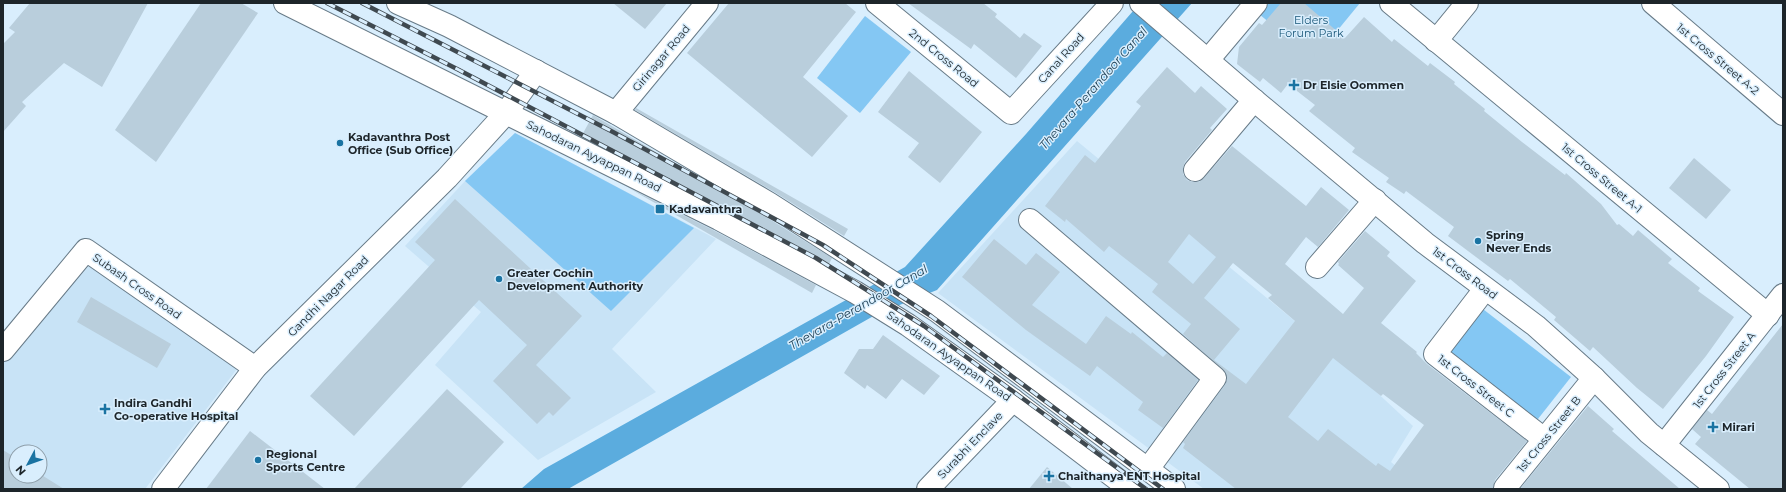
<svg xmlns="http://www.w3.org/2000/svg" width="1786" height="492" viewBox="0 0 1786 492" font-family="Montserrat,sans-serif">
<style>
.built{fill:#c8e3f6;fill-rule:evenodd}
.green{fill:#84c7f3}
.water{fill:#5bacde}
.building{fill:#b9cedc;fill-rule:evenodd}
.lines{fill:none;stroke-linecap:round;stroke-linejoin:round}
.minor-casing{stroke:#687b88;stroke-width:24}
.tertiary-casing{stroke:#687b88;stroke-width:24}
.primary-casing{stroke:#687b88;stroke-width:24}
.minor{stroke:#fff;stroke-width:22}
.tertiary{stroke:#fff;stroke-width:22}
.primary{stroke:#fff;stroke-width:22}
.rail-casing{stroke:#3f4950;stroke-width:4.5}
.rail{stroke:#d9eefd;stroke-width:3;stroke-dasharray:9;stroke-linecap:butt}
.poi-dot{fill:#1a73a2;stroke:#d9eefd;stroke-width:1.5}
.labels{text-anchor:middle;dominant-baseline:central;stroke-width:3;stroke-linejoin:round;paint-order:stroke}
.park-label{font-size:11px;fill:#185577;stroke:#d9eefd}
.street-label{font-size:11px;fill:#1d252a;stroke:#d9eefd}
.poi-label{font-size:11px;font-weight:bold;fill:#1d252a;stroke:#d9eefd;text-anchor:start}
.water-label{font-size:12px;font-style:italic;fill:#1a3d52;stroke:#d9eefd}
</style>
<rect width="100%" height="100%" fill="#d9eefd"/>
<g class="built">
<path d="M515,133L716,239L612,349L656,392L538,460L435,365L481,312L405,246L465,181Z"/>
<path d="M1077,141L1343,361L1413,426L1391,462L1423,489H1204L938,293Z"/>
<path d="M90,265L240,365L145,489H3V362ZM16,452H40V476H16Z"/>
</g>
<g class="green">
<path d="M1269,3H1360L1314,59L1259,14Z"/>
<path d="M865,16L911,52L860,113L817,78Z"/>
<path d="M515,133L694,228L611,311L465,181Z"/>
<path d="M1479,306L1571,377L1534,424L1443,354Z"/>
</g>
<path class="water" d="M1140,3H1192L937,290L877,314L568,489H521L544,469L905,267L1026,134Z"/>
<g class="building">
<path d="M30,3H148L102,87L64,63L22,102L26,106L3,132V44L15,32L9,28Z"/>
<path d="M201,3H241L258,13L156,162L115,130Z"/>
<path d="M613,3H667L645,29Z"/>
<path d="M729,3H845L856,12L803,77L848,116L812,157L687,53Z"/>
<path d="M908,3H983L997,14L995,17L1020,38L1024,33L1042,46L1016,78L974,44L971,49Z"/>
<path d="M1281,3H1304L1345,38L1364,17L1392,42L1394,39L1428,66L1430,63L1455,82L1454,84L1485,109L1484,111L1522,142L1565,175L1566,173L1601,204L1617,225L1619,224L1633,236L1638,230L1672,259L1668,263L1700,288L1698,291L1734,317L1706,356L1663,409L1637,388L1593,347L1590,351L1554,320L1556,317L1510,279L1508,281L1448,236L1454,227L1406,191L1404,194L1386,182L1389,178L1352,152L1355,148L1309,111L1315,105L1288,84L1281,93L1263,78L1260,82L1237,64L1239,47L1259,23L1262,25Z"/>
<path d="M1167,67L1195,93L1201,86L1227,109L1210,128L1212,130L1185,162L1183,167V174L1187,180L1192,182H1199L1204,178L1232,146L1306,206L1321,187L1349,210L1318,247L1306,237L1285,264L1343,314L1364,288L1338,265L1339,264L1338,262L1365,231L1390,252L1387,256L1416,281L1381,323L1417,352L1416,353L1427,364L1527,441L1495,480L1493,489H1236L1183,448L1185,444L1183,442L1225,385L1227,379L1226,373L1183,334L1191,324L1152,292L1158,284L1109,246L1104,252L1066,219L1065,222L1045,206L1085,155L1095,163L1141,106L1136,102ZM1189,234L1216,257L1193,284L1168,262ZM1233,263L1272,295L1268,298L1295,321L1246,384L1214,360L1240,329L1204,298ZM1333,358L1381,396L1383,394L1424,425L1390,471L1378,463L1376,466L1328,429L1318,441L1288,417Z"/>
<path d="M909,71L982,132L940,183L908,157L919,143L878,112Z"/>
<path d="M636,108L848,229L844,236L776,193L635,110Z"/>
<path d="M593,115L763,215L832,258L829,264L725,208L581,137Z"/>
<path d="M1694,158L1731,190L1706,219L1669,188Z"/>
<path d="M627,187L713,230L816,285L812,293Z"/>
<path d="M455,199L582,316L536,365L571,398L553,416L549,412L537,424L493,381L527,345L479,300L354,436L310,396L435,260L415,242Z"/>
<path d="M994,239L1026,265L1036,253L1060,272L1032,305L1086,344L1106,316L1131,334L1132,332L1163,357L1167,353L1198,380L1163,428L1138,410L1143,402L1097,366L1090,376L1026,330L962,277Z"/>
<path d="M91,297L171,344L157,368L77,322Z"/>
<path d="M1783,324V489H1750L1695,444L1701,437L1692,429L1707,410L1712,414Z"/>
<path d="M883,335L940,376L924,395L902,379L886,399L867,385L865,389L844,373L859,349H873Z"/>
<path d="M447,389L504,442L460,489H354Z"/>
<path d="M1588,406L1614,429L1612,431L1680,489H1520Z"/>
<path d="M250,431L325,489H206Z"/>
<path d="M3,450L16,458V476H40V474L64,489H3Z"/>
<path d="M1047,467L1073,489H1029Z"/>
</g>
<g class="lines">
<defs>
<g id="minor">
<path d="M877,3L1011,113L1112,3"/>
<path d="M1141,3L1254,100L1425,243L1536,326L1594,378L1649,433L1718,489"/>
<path d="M1391,3L1768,315"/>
<path d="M1653,3L1783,114"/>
<path d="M1436,41L1467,3"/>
<path d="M1208,60L1256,3"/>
<path d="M616,113L707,3"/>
<path d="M1195,170L1254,100"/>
<path d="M1030,220L1215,378L1148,469"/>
<path d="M1317,267L1375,200"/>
<path d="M1485,289L1435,354L1544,439"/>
<path d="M3,350L86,250L255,368"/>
<path d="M1664,445L1783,295"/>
<path d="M928,489L1013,400"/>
<path d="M1506,489L1505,488L1594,378"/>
</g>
<path id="tertiary" d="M163,489L255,368L447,178L506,113L536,71"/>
<g id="primary">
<path d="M285,3L719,219L855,292L908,325L1013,400L1130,489"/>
<path d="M398,3L449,26L616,113L770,204L937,311L1174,489"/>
</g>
</defs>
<use href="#minor" class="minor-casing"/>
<use href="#tertiary" class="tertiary-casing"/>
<use href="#primary" class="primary-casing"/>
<use href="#minor" class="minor"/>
<use href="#tertiary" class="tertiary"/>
<use href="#primary" class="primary"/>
<defs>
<g id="rail">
<path d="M327,3L459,70L816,258L924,326L1146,489"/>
<path d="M362,3L613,132L823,245L931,316L1163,489"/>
</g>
</defs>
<use href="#rail" class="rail-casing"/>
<use href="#rail" class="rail"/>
</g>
<g class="poi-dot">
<path d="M1292 79h4v4h4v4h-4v4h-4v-4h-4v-4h4z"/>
<circle cx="340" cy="143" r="4"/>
<rect x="655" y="204" width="10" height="10" rx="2"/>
<circle cx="1478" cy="241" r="4"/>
<circle cx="499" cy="279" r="4"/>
<path d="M103 403h4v4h4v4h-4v4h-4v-4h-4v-4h4z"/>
<path d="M1711 421h4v4h4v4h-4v4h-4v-4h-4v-4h4z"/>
<circle cx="258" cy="460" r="4"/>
<path d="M1047 470h4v4h4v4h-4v4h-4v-4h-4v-4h4z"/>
</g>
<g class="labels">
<g class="park-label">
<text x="1311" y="20">Elders<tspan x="1311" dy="13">Forum Park</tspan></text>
</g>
<g class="street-label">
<text transform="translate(661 58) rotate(-50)">Girinagar Road</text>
<text transform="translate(944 58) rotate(39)">2nd Cross Road</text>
<text transform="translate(1061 58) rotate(-48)">Canal Road</text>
<text transform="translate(1718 59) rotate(40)">1st Cross Street A-2</text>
<text transform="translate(594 156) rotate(26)">Sahodaran Ayyappan Road</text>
<text transform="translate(1602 178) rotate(40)">1st Cross Street A-1</text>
<text transform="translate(1465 273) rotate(37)">1st Cross Road</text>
<text transform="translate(137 286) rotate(35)">Subash Cross Road</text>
<text transform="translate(328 296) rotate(-45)">Gandhi Nagar Road</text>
<text transform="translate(949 356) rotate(35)">Sahodaran Ayyappan Road</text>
<text transform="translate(1724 370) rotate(-52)">1st Cross Street A</text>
<text transform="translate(1476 386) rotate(38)">1st Cross Street C</text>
<text transform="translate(1549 434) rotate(-51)">1st Cross Street B</text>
<text transform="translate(970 445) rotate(-46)">Surabhi Enclave</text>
</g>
<g class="poi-label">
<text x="1303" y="85">Dr Elsie Oommen</text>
<text x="348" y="137">Kadavanthra Post<tspan x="348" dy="13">Office (Sub Office)</tspan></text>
<text x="669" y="209">Kadavanthra</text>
<text x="1486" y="235">Spring<tspan x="1486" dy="13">Never Ends</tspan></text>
<text x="507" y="273">Greater Cochin<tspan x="507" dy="13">Development Authority</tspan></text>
<text x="114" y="403">Indira Gandhi<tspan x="114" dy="13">Co-operative Hospital</tspan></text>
<text x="1722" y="427">Mirari</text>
<text x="266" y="454">Regional<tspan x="266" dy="13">Sports Centre</tspan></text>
<text x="1058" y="476">Chaithanya ENT Hospital</text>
</g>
<g class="water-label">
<text transform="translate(1093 88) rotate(-49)">Thevara-Perandoor Canal</text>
<text transform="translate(858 307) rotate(-30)">Thevara-Perandoor Canal</text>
</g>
</g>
<rect width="1786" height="492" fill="none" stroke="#1d252a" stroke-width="8"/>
<g transform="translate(28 464) rotate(229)"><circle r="19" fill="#d9eefd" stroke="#8e9ea9"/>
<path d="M0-3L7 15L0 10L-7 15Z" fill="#1a73a2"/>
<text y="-6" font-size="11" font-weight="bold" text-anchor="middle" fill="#1d252a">N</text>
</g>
</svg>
